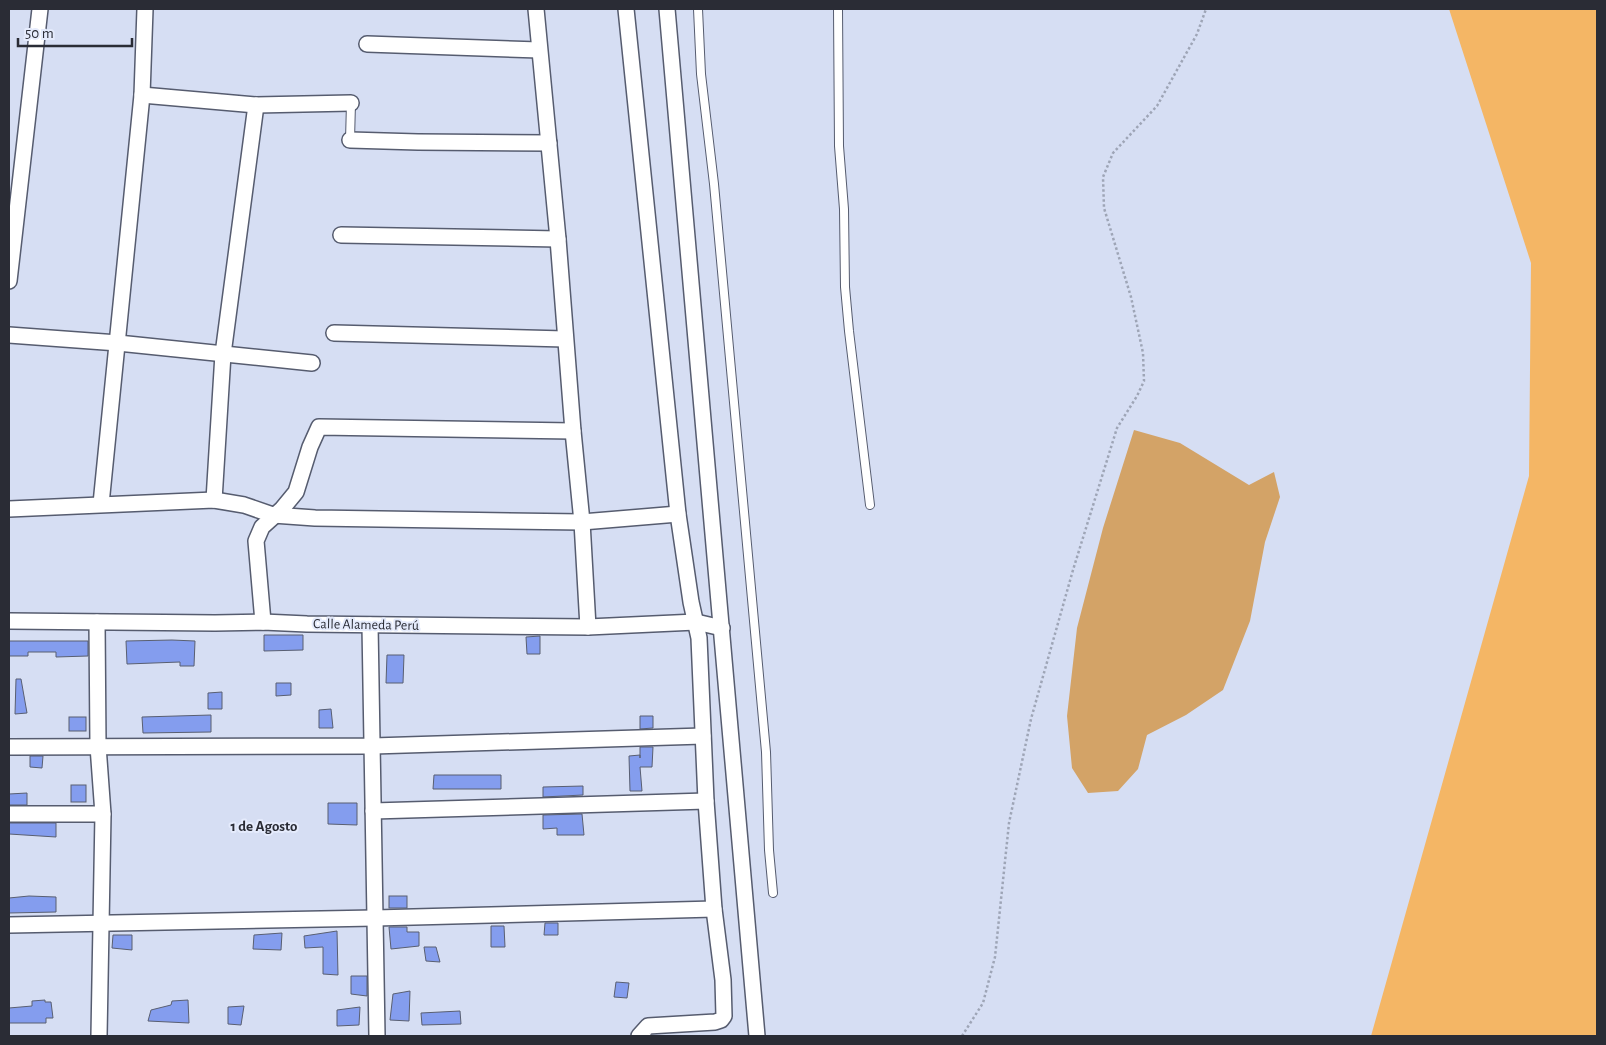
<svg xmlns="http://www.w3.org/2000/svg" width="1606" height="1045" viewBox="0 0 1606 1045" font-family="'Alegreya Sans',sans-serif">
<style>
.green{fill:#d3a367}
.water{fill:#f4b665}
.building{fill:#849dee;stroke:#595f71}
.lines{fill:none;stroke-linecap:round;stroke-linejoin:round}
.service-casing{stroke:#565c6f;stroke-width:10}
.minor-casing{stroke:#565c6f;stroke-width:18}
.path{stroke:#9ea5b6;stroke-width:2.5;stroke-dasharray:2.5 2.5;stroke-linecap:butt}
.service{stroke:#fff;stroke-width:8}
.minor{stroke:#fff;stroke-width:15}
.labels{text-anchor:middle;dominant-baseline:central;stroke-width:4;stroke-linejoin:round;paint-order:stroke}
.street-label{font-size:14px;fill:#2a2c35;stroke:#e5ebfc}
.neighbourhood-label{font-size:15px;font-weight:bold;fill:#2a2c35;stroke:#e5ebfc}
</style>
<rect width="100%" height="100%" fill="#d6def3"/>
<path class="green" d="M1134,430L1180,443L1249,485L1274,472L1280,497L1265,542L1250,621L1223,690L1186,715L1147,735L1138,769L1118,791L1088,793L1072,768L1067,716L1077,628L1103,528Z"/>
<path class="water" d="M1449,9H1597V1036H1371L1529,476L1531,263Z"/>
<g class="building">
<path d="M264,635H303V650L264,651Z"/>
<path d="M540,636V654H527L526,637Z"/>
<path d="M172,640L195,641L194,666H180V662L127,664L126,641Z"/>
<path d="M9,641H88V656L56,657V652H28V656H9Z"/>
<path d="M387,655H404L403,683H386Z"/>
<path d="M16,679H21L27,713L15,714Z"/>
<path d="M276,683H291V695L276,696Z"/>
<path d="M222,692V709H208V693Z"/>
<path d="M331,709L333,728H319V710Z"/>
<path d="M211,715V732L143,733L142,717Z"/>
<path d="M640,716H653V728L640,729Z"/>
<rect x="69" y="717" width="17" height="14"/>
<path d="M640,747H653L652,767H640L642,791H630L629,756L640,755V758Z"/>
<path d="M30,756H43L42,768L30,767Z"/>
<path d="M434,775H501V789H433Z"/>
<rect x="71" y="785" width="15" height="17"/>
<path d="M583,786V795L543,797V787Z"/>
<path d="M27,793V805H9V794Z"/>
<path d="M328,803H357V825L328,824Z"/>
<path d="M582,814L584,835H557V828L543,829V815Z"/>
<path d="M9,823H56V837L9,834Z"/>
<path d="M29,896L56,897V912L9,913V898Z"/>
<rect x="389" y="896" width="18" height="12"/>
<path d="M545,923H558V935H544Z"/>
<path d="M491,926H504L505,947H491Z"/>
<path d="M389,927H407V932H419V946L391,949Z"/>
<path d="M337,931L338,975L323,974V947L305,948L304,936Z"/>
<path d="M282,933L281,950L253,949L254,935Z"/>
<path d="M113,935H132V950L112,948Z"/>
<path d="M424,947H436L440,962L426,961Z"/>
<path d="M351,976H367V996L351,994Z"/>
<path d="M616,982L629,983L627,998L614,997Z"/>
<path d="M410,991L409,1021L390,1020L393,994Z"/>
<path d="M45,1000V1002H51L53,1018H46V1023H9V1008L32,1006V1001Z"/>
<path d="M188,1000L189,1023L148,1021L151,1010L171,1005L172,1001Z"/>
<path d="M244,1006L241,1025L228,1024V1007Z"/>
<path d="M360,1007L359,1025L337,1026V1010Z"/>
<path d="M460,1011L461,1024L422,1025L421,1013Z"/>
</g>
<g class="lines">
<defs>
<g id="service">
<path d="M698,9L701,74L714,184L766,752L769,850L773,893"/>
<path d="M838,9L839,146L844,209L845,287L849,331L870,505"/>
<path d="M350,140L351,103"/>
</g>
<g id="minor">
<path d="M536,9L558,239L573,431L582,522L588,627"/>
<path d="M626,9L678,514L691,602L699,638L706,801L714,909L723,980L724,1016L721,1020L715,1022L648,1026L639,1036"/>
<path d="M667,9L757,1036"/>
<path d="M367,44L539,50"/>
<path d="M142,95L256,105L351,103"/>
<path d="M350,140L418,142L549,143"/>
<path d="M341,235L558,239"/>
<path d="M9,281L40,9"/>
<path d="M334,333L565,339"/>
<path d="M9,335L118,343L312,363"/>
<path d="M214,500L223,354L256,105"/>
<path d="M101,504L142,95L145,9"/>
<path d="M9,509L214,500L244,505L273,515L315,518L582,522L678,514"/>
<path d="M9,621L215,623L263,622L307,624L588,627L696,622L722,628"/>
<path d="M97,622L98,746L103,814L99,1036"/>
<path d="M263,622L256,541L262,527L282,509L296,492L310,447L319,427L573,431"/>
<path d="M370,625L377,1036"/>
<path d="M9,747L373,746L703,736"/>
<path d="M373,811L706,801"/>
<path d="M9,814H103"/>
<path d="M9,925L375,918L714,909"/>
</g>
</defs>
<use href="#service" class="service-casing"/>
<use href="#minor" class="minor-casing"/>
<path class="path" d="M962,1036L983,1003L995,957L1009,823L1031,719L1073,570L1117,428L1137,396L1144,381L1143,353L1131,297L1104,208L1103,177L1113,153L1157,106L1197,34L1206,9"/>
<use href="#service" class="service"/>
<use href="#minor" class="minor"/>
</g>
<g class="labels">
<g class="street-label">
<text transform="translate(366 625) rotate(1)">Calle Alameda Perú</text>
</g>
<g class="neighbourhood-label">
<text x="264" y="826">1 de Agosto</text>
</g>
</g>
<rect width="1606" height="1045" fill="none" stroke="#2a2c35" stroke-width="20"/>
<path d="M18 38v8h114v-8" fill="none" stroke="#2a2c35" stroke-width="2.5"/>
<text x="25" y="38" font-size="15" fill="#2a2c35" stroke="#e5ebfc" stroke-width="4" paint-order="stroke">50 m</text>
</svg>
